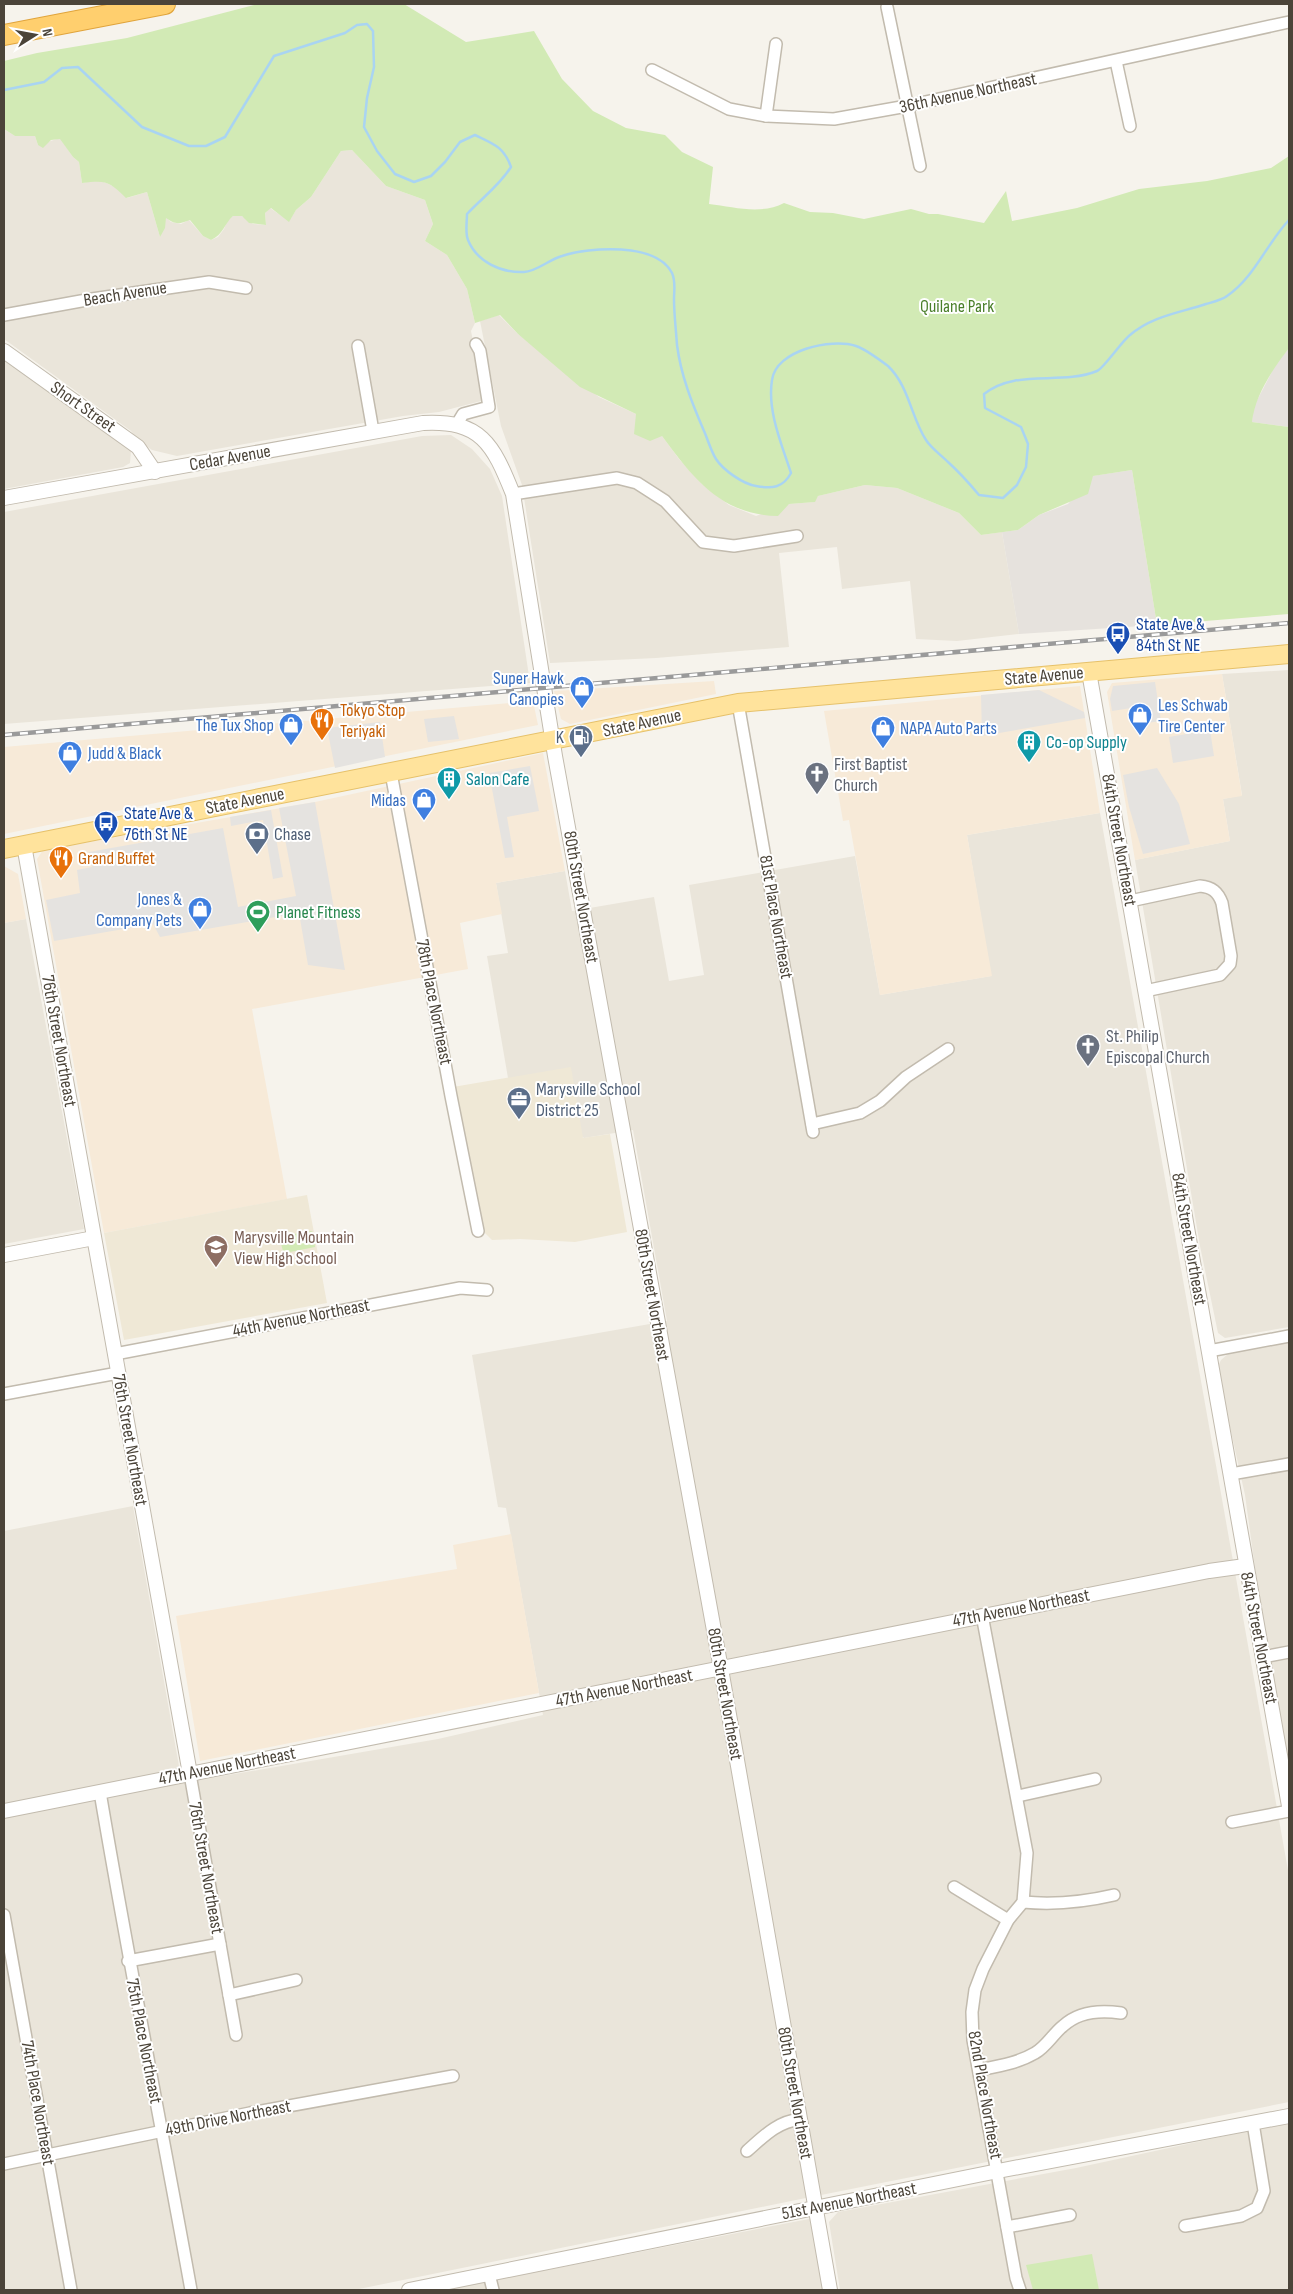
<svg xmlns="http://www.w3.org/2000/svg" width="1293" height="2294" viewBox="0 0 1293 2294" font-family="'Sofia Sans Condensed',sans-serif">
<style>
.residential{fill:#eae5da}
.commercial{fill:#f7ead8}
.industrial{fill:#e6e2dd}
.education{fill:#efe8d6}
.green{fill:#d2eab5}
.parking{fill:#e5e3e0}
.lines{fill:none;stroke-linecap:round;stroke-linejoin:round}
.stream{stroke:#a9d4f2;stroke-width:2.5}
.minor-casing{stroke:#c2bbae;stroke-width:14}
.tertiary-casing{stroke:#c2bbae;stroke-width:16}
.primary-casing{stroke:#e6c16a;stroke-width:20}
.motorway-casing{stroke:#e0a43c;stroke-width:22}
.minor{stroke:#fff;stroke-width:11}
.tertiary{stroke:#fff;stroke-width:14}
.primary{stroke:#ffe39c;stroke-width:18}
.motorway{stroke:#ffcf6e;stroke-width:20}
.rail-casing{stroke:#9a9a9a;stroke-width:4.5}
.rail{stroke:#fff;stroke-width:2.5;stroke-dasharray:8;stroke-linecap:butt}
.labels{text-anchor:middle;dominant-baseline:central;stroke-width:4;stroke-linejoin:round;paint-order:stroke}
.street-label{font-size:18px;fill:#4b4439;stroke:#fff}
.park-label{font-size:18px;fill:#4a7f2a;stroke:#fff}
.transit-label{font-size:18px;fill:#164399;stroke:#fff;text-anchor:start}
.shop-label{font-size:18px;fill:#366cbe;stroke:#fff;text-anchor:end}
.food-label{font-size:18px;fill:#c56008;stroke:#fff;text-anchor:start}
.service-label{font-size:18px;fill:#4e5e75;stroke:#fff;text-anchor:start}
.culture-label{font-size:18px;fill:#0d838f;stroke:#fff;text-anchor:start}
.worship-label{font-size:18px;fill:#5b616d;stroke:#fff;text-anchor:start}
.leisure-label{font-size:18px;fill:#27864d;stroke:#fff;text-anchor:start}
.education-label{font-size:18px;fill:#785e54;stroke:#fff;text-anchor:start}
</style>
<rect width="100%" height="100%" fill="#f6f3ec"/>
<g class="residential">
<path d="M4,129L15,136H35L38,145L60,138L73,157L79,162L82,183L97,180L102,181L115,187L127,198L147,192L160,237L166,217L171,222L181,224L189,220L203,236L211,240L218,237L224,229L227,221L233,216H242L253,224L266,225L265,213L270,208L289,221L296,210L311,197L341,151L352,150L386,186L425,200L433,224L425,241L447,255L467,289L475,323L471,331L485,400L439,412L403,416L177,456L152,450L138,440L131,431L4,339Z"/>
<path d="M499,315L518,334L599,397L636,414L662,436L679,459L702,484L729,505L756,516L789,504L814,502L818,496L865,485L897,488L959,513L981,535L1002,532L1019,634L957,641L916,639L910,581L842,589L837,547L779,553L789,647L656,658L550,663L522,485L501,426L480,321Z"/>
<path d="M4,359L131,450L130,463L123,467L4,489Z"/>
<path d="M451,435L472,449L490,469L502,496L530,683L4,724V512L422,436Z"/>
<path d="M1289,670V1327L1225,1338L1218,1333L1200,1246L1135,860L1230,841L1223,799L1242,795L1222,674Z"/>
<path d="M1100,813L1289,1876V2102L796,2200L354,2290H4V1531L133,1506L182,1783L438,1739L543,1715L506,1508L498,1507L472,1355L667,1321L633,1130L584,1138L508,1078L487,956L508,953L496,883L565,871L572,911L654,897L669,981L704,975L689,885L855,856L880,995L991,976L967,835Z"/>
<path d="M26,919L84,1229L4,1244V923Z"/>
<path d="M1289,1342V1772L1256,1575L1245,1495L1217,1368L1221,1360L1228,1354Z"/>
<path d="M1289,2122V2290H840L829,2222L838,2212L1076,2168Z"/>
<path d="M809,2219L813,2221L825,2290H443Z"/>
</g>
<g class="commercial">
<path d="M1222,674L1242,796L1223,799L1230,841L1135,860L1107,692L1112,683Z"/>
<path d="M714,681L716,694L570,724L561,719L554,691Z"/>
<path d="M1080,686L1100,813L967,835L992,976L880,995L849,820L843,821L824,711Z"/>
<path d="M533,701L538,725L4,834V747Z"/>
<path d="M543,753L565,871L496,883L502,914L460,923L468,969L252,1009L287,1199L104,1233L37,859L43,850L315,802Z"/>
<path d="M4,866L18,874L26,919L4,923Z"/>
<path d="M511,1534L539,1693L200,1761L176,1616L457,1569L453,1545Z"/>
</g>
<g class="industrial">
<path d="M1289,348V427L1252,422L1253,408L1276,364Z"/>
<path d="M1132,470L1157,625L1019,634L1002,532L1018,530L1039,515L1068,504L1092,476Z"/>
</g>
<g class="education">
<path d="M571,1067L583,1138L610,1134L627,1232L575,1242L520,1239L492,1240L482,1230L453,1087Z"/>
<path d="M307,1195L327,1303L124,1340L104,1233Z"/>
</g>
<g class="green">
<path d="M258,4H404L466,42L534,31L562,79L593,111L626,128L665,135L682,152L713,167L709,204C734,207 761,215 784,203L810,212L833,213L864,219L911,209L929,214H938L984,223L1006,191L1012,221L1077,208L1139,189L1207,181L1271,168L1289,156V348C1273,369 1255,395 1252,422L1289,427V614L1157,625L1132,470L1093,476L1088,494L1039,515L1018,530L981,535L959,513L897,488L865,485L818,496L815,502L789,504L778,516C721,515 693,478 662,436L650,441L634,434L636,414L580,387L518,334L500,315L475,323L467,289L447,255L425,241L433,224L425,200L386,186L352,150L341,151L311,197L296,210L289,222L271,208L265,213L266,225L249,223L242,216H233C224,224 223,235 211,240L203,236L190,220C179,224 176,225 166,218L165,228L160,237L147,192L126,198C109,181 106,180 82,183L79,162L73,157L60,139L51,140L43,148L38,145L35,136H15L4,129V61L37,53L127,38Z"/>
<path d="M311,1231L313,1232L315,1247L285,1253L283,1251L280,1240L283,1236Z"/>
<path d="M1092,2254L1099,2290H1033L1026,2265Z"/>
</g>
<g class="parking">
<path d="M1155,682L1161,721L1147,723L1144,706L1112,711L1110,699L1113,686Z"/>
<path d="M1039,690L1084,712L1085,718L982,736L981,695Z"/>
<path d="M454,716L459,739L428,742L424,719Z"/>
<path d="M380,722L385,757L335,768L327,728Z"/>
<path d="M1210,730L1214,756L1173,763L1169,737Z"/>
<path d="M530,766L539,811L507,817L514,857L505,858L489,773Z"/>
<path d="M1157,768L1179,804L1190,844L1143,854L1129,807L1123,775Z"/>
<path d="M315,802L345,970L308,965L299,913L160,937L153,924L54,941L46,900L80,893L77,870L92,867L89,852L223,828L238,907L296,896L279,808Z"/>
<path d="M271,810L283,877L273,879L263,820L231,826L230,817Z"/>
</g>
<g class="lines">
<path class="stream" d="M4,90L44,82L62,68L78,67L142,127L189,146H206L225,137L274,56L345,33L357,25L367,24L373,31L374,67L367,98L364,127L377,151L395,174L414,182L431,176L445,162L460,142L475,135C494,144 504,147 511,167C499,186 483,197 467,214C467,222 465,233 468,240C477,262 501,273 524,272C536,272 550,259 562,256C589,247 656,242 672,273C676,282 674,290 674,299C674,314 676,330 677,345C681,376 692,403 704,431C708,440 711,451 716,459C723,470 743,484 756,486C772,489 783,488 791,473C782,445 767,411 772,380C776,350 831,338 856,346C865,349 880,360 888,366C909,386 911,417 926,440C931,448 941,455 948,462C959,472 969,483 979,495L1003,498L1017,485L1026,467L1028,444L1021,427L985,408L984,394C1017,368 1060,386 1097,371C1104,368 1121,342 1130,335C1152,316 1179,313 1206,304C1213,302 1222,300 1227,296C1254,278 1267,243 1289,220"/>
<defs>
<g id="minor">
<path d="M887,7L920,166"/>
<path d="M1116,61L1130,126"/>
<path d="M652,70L729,109L766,116L834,119L907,106L1289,22"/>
<path d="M766,116L776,44"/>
<path d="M4,315L92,299L209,282L246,288"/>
<path d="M358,346L373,431"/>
<path d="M457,424L463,414L489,407L480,351L476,344"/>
<path d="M513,494L617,478L637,483L665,501L703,542L734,546L797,536"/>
<path d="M738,703L813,1132"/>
<path d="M391,773L451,1096L478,1231"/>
<path d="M1130,901L1200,886C1212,887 1218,892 1222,903L1231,956L1230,964L1220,975L1145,991"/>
<path d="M812,1124L860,1113L880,1101L906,1077L948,1049"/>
<path d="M1209,1351L1289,1336"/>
<path d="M115,1354L460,1288L487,1290"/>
<path d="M4,1394L118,1373"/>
<path d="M1231,1474L1289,1464"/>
<path d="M982,1615L1027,1853L1023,1902L1008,1920L983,1969L975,1990L972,2012L973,2040L1016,2278L1020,2290"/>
<path d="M1263,1657L1289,1652"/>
<path d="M190,1774L236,2035"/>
<path d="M100,1792C128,1958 161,2124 191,2290"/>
<path d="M1018,1796L1095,1779"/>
<path d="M1232,1822L1289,1811"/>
<path d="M954,1887L1008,1920"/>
<path d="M1023,1902C1054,1905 1084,1902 1114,1895"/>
<path d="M4,1915L71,2290"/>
<path d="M128,1961L220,1944"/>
<path d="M229,1995L296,1980"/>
<path d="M979,2070C999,2066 1018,2063 1035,2053C1046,2047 1053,2034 1063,2026C1079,2011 1101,2010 1121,2013"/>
<path d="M747,2151C764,2136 777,2122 800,2119"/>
<path d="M4,2164L250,2113L453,2076"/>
<path d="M1185,2226L1241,2216L1257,2208L1264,2191L1253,2123"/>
<path d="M1007,2227L1070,2215"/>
<path d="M489,2274L493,2290"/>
</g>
<g id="tertiary">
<path d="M4,351L138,447L155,472"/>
<path d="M4,498L423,423C481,420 493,444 513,494L555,756L721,1669L830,2290"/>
<path d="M1089,672L1289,1806"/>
<path d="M24,845L190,1774"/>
<path d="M4,1255L94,1238"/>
<path d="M4,1811L1209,1571L1245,1566"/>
<path d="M409,2290L998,2171L1289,2116"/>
</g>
<path id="primary" d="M4,849L738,703L1289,654"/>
<path id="motorway" d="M4,35L165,4"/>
</defs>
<use href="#minor" class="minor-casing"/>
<use href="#tertiary" class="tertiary-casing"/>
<use href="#primary" class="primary-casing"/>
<use href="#motorway" class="motorway-casing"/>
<use href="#minor" class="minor"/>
<use href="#tertiary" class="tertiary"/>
<use href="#primary" class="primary"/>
<use href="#motorway" class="motorway"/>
<defs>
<path id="rail" d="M4,735L1289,623"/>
</defs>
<use href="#rail" class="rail-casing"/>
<use href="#rail" class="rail"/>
</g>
<defs>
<symbol id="bus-pin" viewBox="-11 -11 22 30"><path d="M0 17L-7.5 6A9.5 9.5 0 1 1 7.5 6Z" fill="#1a4fb4" stroke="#fff"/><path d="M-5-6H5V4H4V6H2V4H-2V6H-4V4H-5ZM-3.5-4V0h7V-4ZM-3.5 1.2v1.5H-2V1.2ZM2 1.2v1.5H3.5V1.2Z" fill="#fff"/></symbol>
<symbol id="shop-pin" viewBox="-11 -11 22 30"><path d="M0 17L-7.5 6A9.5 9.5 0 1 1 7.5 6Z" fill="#3f7fe0" stroke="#fff"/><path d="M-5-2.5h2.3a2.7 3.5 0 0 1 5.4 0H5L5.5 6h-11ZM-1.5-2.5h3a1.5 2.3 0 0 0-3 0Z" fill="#fff"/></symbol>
<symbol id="restaurant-pin" viewBox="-11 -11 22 30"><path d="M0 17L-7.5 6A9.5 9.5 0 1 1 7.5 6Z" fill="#e8710a" stroke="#fff"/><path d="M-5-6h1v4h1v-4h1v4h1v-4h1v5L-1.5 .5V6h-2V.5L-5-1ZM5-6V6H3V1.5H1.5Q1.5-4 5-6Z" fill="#fff"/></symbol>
<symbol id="fuel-pin" viewBox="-11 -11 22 30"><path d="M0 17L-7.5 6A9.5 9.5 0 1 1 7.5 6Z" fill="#5c6f8a" stroke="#fff"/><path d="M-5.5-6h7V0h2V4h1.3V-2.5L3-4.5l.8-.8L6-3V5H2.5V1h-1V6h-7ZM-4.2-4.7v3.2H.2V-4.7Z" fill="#fff"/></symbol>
<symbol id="building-pin" viewBox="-11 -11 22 30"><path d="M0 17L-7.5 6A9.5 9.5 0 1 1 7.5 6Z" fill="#0f9aa8" stroke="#fff"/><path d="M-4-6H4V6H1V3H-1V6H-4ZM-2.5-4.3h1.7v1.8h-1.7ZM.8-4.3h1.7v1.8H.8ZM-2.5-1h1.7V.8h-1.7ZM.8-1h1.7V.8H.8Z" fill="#fff"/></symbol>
<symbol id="church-pin" viewBox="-11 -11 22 30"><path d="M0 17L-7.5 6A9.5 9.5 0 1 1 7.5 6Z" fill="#6b7280" stroke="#fff"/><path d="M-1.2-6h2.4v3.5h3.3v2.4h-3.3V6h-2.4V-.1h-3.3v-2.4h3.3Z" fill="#fff"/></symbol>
<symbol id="bank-pin" viewBox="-11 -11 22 30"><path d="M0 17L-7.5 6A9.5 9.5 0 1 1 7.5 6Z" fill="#5c6f8a" stroke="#fff"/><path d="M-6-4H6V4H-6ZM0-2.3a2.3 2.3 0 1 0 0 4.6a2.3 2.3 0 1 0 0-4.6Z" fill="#fff"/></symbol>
<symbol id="stadium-pin" viewBox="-11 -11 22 30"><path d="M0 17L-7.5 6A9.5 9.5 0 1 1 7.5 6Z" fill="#2e9e5b" stroke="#fff"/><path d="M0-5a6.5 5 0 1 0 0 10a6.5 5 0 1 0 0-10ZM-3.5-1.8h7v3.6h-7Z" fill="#fff"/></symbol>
<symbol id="office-pin" viewBox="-11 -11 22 30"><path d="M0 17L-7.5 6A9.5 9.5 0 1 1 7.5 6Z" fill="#5c6f8a" stroke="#fff"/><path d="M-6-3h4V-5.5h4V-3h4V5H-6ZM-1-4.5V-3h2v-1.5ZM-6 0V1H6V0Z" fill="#fff"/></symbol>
<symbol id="school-pin" viewBox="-11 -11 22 30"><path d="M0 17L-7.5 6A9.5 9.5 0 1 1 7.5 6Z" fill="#8d6e63" stroke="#fff"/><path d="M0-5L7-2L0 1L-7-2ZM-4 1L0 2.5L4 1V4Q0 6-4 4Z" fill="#fff"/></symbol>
</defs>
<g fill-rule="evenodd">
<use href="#bus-pin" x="1104" y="620" width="28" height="38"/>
<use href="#shop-pin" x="568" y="674" width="28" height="38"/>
<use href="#shop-pin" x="1126" y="701" width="28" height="38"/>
<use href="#restaurant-pin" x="308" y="706" width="28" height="38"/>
<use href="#shop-pin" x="277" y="711" width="28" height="38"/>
<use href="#shop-pin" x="869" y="714" width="28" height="38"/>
<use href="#fuel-pin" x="567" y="723" width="28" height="38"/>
<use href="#building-pin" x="1015" y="728" width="28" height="38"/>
<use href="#shop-pin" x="56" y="739" width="28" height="38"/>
<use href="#church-pin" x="803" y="760" width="28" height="38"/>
<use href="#building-pin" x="435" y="765" width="28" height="38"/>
<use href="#shop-pin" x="410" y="786" width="28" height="38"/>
<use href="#bus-pin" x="92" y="809" width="28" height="38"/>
<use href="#bank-pin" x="243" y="820" width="28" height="38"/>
<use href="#restaurant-pin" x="47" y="844" width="28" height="38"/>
<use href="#shop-pin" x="186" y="895" width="28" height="38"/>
<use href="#stadium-pin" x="244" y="898" width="28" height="38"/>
<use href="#church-pin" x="1074" y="1032" width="28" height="38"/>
<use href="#office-pin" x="505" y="1085" width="28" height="38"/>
<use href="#school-pin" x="202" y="1233" width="28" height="38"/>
</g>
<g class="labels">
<g class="street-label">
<text transform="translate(968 93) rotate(-12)">36th Avenue Northeast</text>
<text transform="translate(125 294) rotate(-9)">Beach Avenue</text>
<text transform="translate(83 407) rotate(35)">Short Street</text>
<text transform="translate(230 458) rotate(-10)">Cedar Avenue</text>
<text transform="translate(1044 676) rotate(-5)">State Avenue</text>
<text transform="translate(642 723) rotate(-12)">State Avenue</text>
<text transform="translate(245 801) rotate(-11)">State Avenue</text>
<text transform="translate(1119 840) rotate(80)">84th Street Northeast</text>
<text transform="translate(581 897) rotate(80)">80th Street Northeast</text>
<text transform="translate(776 917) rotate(80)">81st Place Northeast</text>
<text transform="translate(434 1002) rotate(79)">78th Place Northeast</text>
<text transform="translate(59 1041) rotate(80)">76th Street Northeast</text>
<text transform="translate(1189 1239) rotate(80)">84th Street Northeast</text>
<text transform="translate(652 1295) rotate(80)">80th Street Northeast</text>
<text transform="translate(301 1318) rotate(-11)">44th Avenue Northeast</text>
<text transform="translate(130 1440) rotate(80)">76th Street Northeast</text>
<text transform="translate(1021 1608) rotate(-11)">47th Avenue Northeast</text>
<text transform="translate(1259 1638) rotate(79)">84th Street Northeast</text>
<text transform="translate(624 1688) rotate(-11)">47th Avenue Northeast</text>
<text transform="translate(725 1694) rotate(80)">80th Street Northeast</text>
<text transform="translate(227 1766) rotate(-11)">47th Avenue Northeast</text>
<text transform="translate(206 1868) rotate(80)">76th Street Northeast</text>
<text transform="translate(144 2041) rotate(79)">75th Place Northeast</text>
<text transform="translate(795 2093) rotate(80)">80th Street Northeast</text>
<text transform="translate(985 2095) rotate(80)">82nd Place Northeast</text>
<text transform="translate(38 2103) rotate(80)">74th Place Northeast</text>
<text transform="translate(228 2118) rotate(-11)">49th Drive Northeast</text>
<text transform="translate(849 2201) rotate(-11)">51st Avenue Northeast</text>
</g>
<g class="park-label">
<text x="957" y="306">Quilane Park</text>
</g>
<g class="transit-label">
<text x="1136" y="624">State Ave &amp;<tspan x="1136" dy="21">84th St NE</tspan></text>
<text x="124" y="813">State Ave &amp;<tspan x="124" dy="21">76th St NE</tspan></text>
</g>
<g class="shop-label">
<text x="564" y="678">Super Hawk<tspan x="564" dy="21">Canopies</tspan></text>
<text x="1158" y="705" text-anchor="start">Les Schwab<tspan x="1158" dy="21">Tire Center</tspan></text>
<text x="274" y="725">The Tux Shop</text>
<text x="900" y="728" text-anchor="start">NAPA Auto Parts</text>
<text x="88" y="753" text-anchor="start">Judd &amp; Black</text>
<text x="406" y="800">Midas</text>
<text x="182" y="899">Jones &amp;<tspan x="182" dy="21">Company Pets</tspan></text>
</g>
<g class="food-label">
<text x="340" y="710">Tokyo Stop<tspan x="340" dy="21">Teriyaki</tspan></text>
<text x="78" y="858">Grand Buffet</text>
</g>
<g class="service-label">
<text x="564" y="737" text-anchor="end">K</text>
<text x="274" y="834">Chase</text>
<text x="536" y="1089">Marysville School<tspan x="536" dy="21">District 25</tspan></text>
</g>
<g class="culture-label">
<text x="1046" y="742">Co-op Supply</text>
<text x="466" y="779">Salon Cafe</text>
</g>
<g class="worship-label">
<text x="834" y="764">First Baptist<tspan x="834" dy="21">Church</tspan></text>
<text x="1106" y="1036">St. Philip<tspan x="1106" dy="21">Episcopal Church</tspan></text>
</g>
<g class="leisure-label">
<text x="276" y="912">Planet Fitness</text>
</g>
<g class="education-label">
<text x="234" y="1237">Marysville Mountain<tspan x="234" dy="21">View High School</tspan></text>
</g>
</g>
<rect width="1293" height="2294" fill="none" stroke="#4b4439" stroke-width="10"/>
<g transform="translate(35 35) rotate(79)" stroke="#ffffff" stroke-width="4" paint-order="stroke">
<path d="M0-4L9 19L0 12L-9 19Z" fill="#4b4439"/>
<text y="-8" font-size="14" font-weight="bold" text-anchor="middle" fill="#4b4439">N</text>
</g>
</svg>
